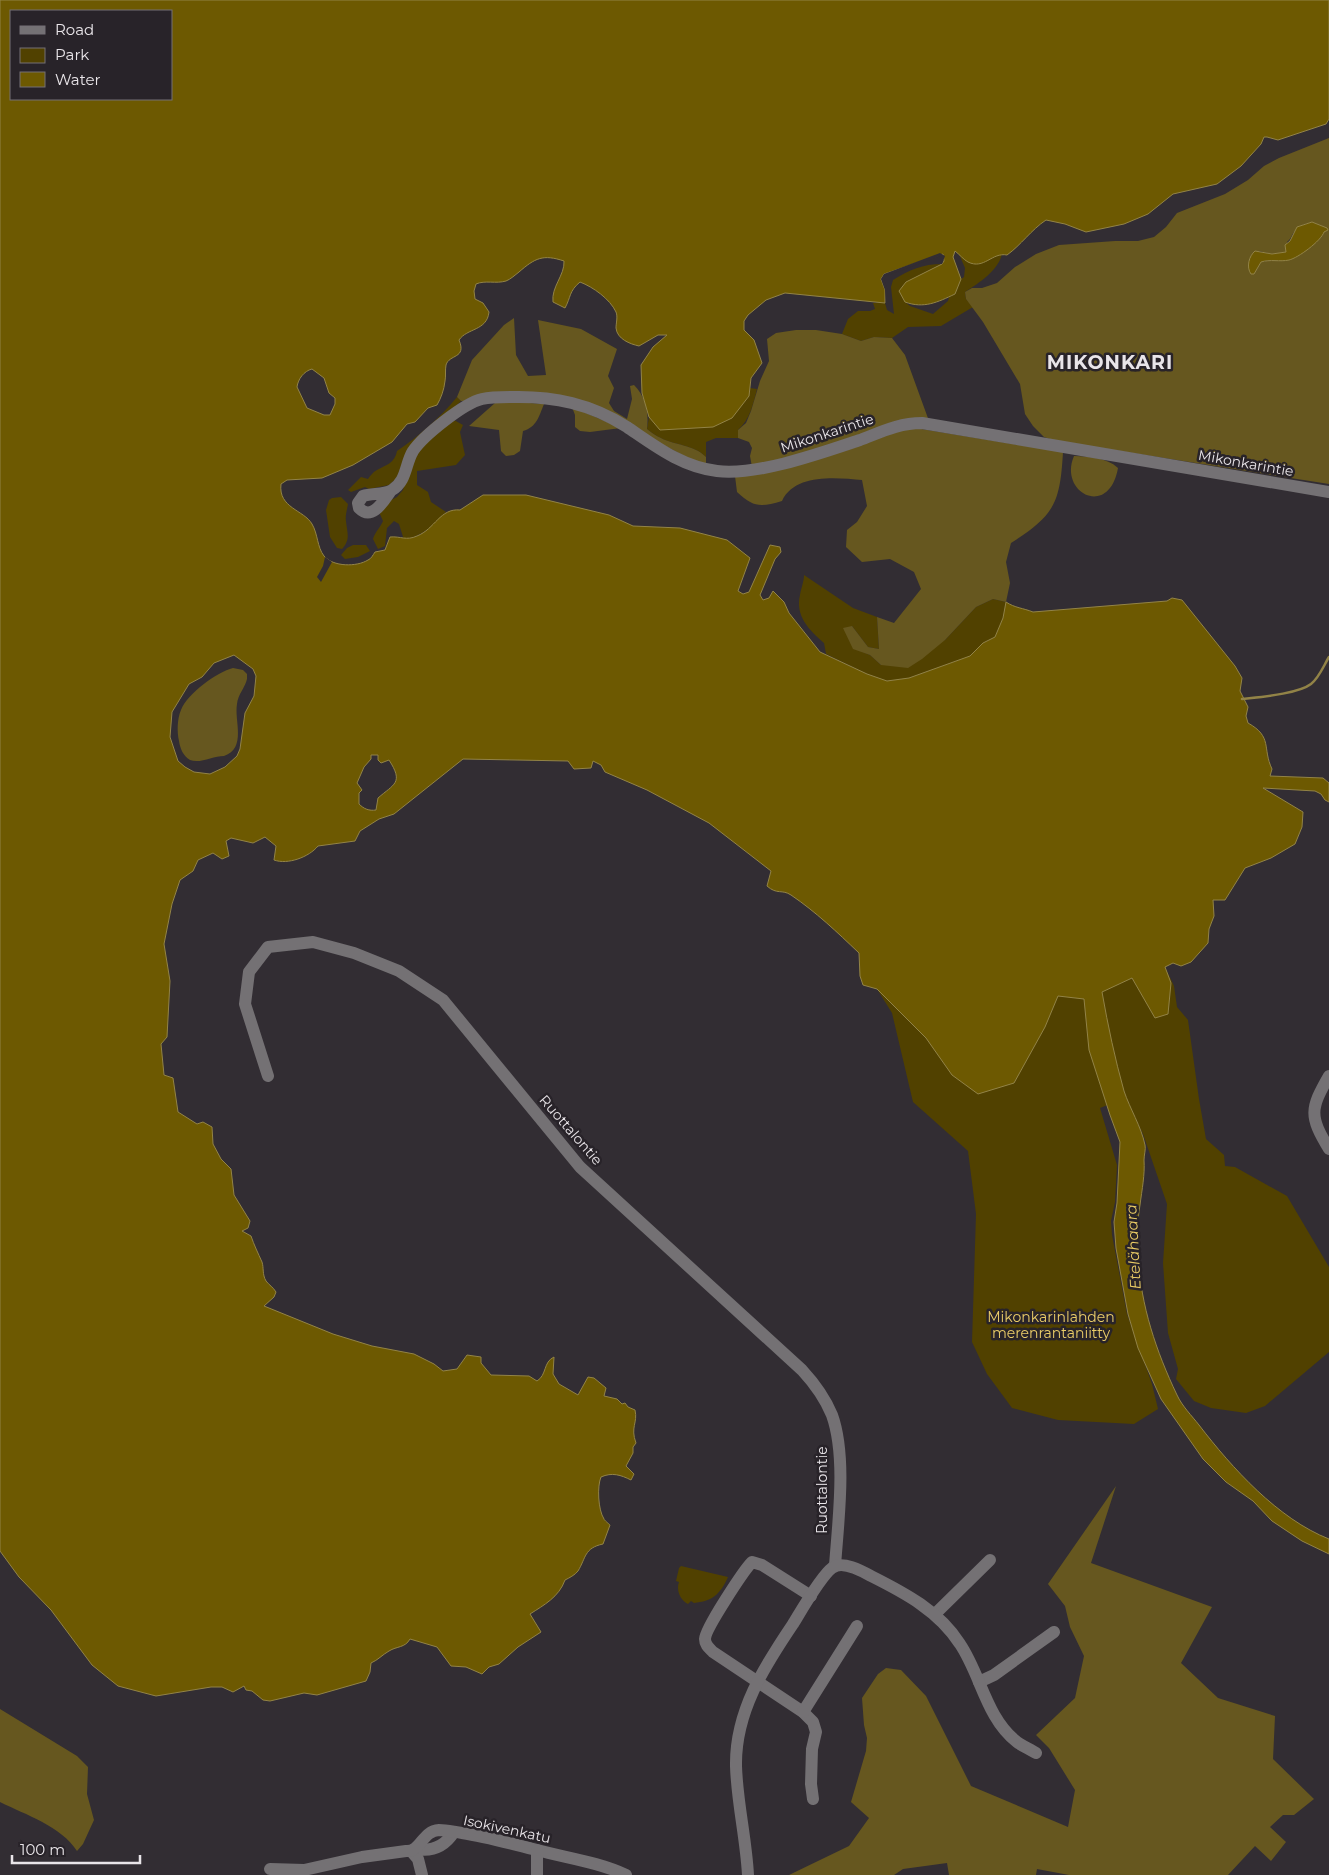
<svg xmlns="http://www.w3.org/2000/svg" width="1329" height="1875" viewBox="0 0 1329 1875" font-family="Montserrat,sans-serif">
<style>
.green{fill:#514100}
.forest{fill:#66571f;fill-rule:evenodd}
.water{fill:#6d5901;stroke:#928347;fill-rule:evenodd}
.pier{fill:#322d33}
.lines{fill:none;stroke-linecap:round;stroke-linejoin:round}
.stream{stroke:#928347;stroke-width:2.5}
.minor{stroke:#747174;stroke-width:12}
.labels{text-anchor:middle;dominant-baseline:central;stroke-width:5;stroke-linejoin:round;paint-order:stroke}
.street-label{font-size:14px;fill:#e9e5e9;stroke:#282329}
.park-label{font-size:14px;fill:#ebcd68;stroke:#282329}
.water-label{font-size:15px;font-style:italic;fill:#e9cb65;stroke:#282329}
.district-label{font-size:19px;font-weight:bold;letter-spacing:1px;fill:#e9e5e9;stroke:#282329}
</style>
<rect width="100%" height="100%" fill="#322d33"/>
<g class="green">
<path d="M959,254C978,271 982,261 1002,254C998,271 979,283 965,292L966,299L973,307L941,326L908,327L892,338L874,337L861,341L842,334L848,319L858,311H870L875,309L873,303H885L887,310L894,314L891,287L893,280C909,270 923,264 942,264L925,274L905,302L910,306L933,314L948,301L949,297L955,294L961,279L964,277L965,268Z"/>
<path d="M648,369L750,392V388L757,389C753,405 750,419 738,430V438H716L706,442V457C693,444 676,446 661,438C656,436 651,432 647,429L649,417L642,393L641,373Z"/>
<path d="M457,397L461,401L449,413L399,476L389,485L369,489L365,487L351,492L348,490L361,477L368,479C370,476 373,472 377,470C386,465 395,463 397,451C419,436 440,418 457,397Z"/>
<path d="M454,420L463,425L460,432L465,455L456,465L417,471V485L428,492L431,502L446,512C432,526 424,535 404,540L399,524L394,521L387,528L385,546L378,549L373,539C375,532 380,528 383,521L379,512L385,503L397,497L403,490L406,476L422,446Z"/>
<path d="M341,497L348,504C347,510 345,516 346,521C347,533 351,539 342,549L337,548L330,537L326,510L329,500L332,498Z"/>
<path d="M353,545H366L370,551L358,557L345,559L341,555L347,548Z"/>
<path d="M804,575L853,608L877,617L879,649L868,647L852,626L853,648L870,655L881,665L945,640L976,607L993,599L1006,602L1003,618L995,637L983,643L970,656L909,678L887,681L867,674L826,654L824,643C809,630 795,616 800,595C801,588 804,582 804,575Z"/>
<path d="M1165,967L1174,986L1177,1007L1188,1020L1199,1099L1206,1139L1224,1155L1225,1166L1235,1167L1287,1196L1329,1267V1352L1265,1406L1246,1413L1211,1408L1194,1401L1176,1379L1178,1369L1168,1333L1163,1263L1167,1204L1143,1134L1125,1098L1100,1108L1117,1165L1115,1202L1111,1221L1112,1235L1127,1314L1152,1384L1158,1409L1134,1424L1058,1420L1012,1408L987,1374L972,1342L976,1214L968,1151L913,1102L892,1013L877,989L893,1005L1023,1011L1101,974L1168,975Z"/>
<path d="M681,1566L728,1577C720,1595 712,1601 694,1603L691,1601L688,1604C680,1600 676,1590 679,1582L676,1581L679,1568Z"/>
</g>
<g class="forest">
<path d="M1329,138V484L1056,441L1044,437L1033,426L1025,414L1020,384L983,322L966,299L965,292L972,288H982L997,283L1015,267L1036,254L1059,245L1115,241H1138L1154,237L1166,227L1177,213L1225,194L1248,180L1264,166L1279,158ZM1312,222L1322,226C1313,240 1303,259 1285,260C1276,261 1269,260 1261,262L1254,274L1259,251L1272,254L1286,252L1287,242C1291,239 1291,236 1294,232C1299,225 1305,224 1312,222Z"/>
<path d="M514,318L516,355L528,376L546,375L538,320L581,329L617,349L608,376L614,388L609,403L614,411L627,419L632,399L630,386L634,385C646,397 649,413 647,429C651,432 656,436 661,438C676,446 693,444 706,457V464L694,461L581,402L461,401L457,397L472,360L504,325Z"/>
<path d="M796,330H816L842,334L861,341L874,337L892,338L905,355L929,421L864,436L752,467L750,456L752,448L749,442L738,438V430L746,423L751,411L760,381L769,361L767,339L776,333Z"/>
<path d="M500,401L544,404C539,416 537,427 523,431L520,451L514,455L506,456L501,451L499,430L469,426L495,403Z"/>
<path d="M572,407L621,428L590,432L580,431L575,427V415Z"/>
<path d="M909,427L1063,452C1060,503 1055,515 1011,543L1006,562L1010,583L1006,602L993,599L976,607L945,640L922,659L908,668L881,665L870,655L853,649L843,628L852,626L868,647L879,649L877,617L894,623L921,589L914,572L890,559L862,562L846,547L847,530L857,522L867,506L862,480C837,478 795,473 782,501C761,507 754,508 737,492L735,476Z"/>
<path d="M1074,456C1090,457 1106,457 1118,468C1109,519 1058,493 1074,456Z"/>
<path d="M233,668L243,670L247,674V679C245,688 238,694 237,704C234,721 247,748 224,756C213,756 200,764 190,760C183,756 180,748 179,741C177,732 177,719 181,710C187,694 217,672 233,668Z"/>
<path d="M1116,1486L1091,1563L1212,1607L1181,1663L1218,1698L1275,1716L1273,1759L1314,1799L1294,1815H1283L1270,1827L1286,1842L1271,1861L1255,1846L1228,1875H1069L1037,1869L1036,1875H949L947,1863L903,1869L894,1875H789L849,1846L869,1818L851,1802L866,1751L867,1738L864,1725L862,1698L878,1674L886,1668L901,1670L926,1696L971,1786L1068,1827L1075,1790L1049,1748L1036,1735L1075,1698L1084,1656L1070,1627L1065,1606L1048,1584Z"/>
<path d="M0,1709L77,1756L88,1767L87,1794L94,1820L83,1844L77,1851C61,1826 26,1815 0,1802Z"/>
</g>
<g class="water">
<path d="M0,0H1329V119L1326,124L1278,140L1267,137H1264L1261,144L1241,166L1217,184L1173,194L1148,214L1124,224L1086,232L1065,224L1046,220C1031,230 1021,245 1007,255C992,252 984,270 968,262C964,260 959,254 955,251L953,257L961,279L955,294C938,302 924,309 905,302L899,291L906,282L942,264L944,261L943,254L884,274L881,279L885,290V303L785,293L766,300L748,315L744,321V330L754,340L762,363L751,378L749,396L732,418L713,427L660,430L649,417L642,393L641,365L653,347L667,335H658L639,346C630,344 617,339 616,328C616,323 618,317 616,312C610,299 593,287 580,282C569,291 571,297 565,308L553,302C551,287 565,275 564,261C543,254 535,258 519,272C515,275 511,279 506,281C496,284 485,280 476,284L474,291L475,299L483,303L489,312C487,331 467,328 459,340C467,359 449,354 446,365C445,370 446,376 445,381C444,390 441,398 437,405L428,408L415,422L407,424L392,442L353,465L322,478L287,480L281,484C278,508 304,510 312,524C318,534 317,547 324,556C333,567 357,567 368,560C371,559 373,555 375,552L385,550L390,537C401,536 406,541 417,536C435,529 440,508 460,510L483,495H526L609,515L633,526L680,528L727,540L750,558L738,591L743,594L749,592L770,545L780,547L781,552L775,559L760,595L763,600L769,598L773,591L784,602L789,613L820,652L867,674L887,681L909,678L970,656L983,643L995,637L1003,618L1006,602C1015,608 1023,608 1033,612L1167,601L1172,598L1182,600L1235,666L1242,678L1240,691L1248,707L1246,716L1248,723C1273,737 1262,748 1272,769L1270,776L1323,778L1329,783V802L1325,800L1321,794L1315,791L1263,788L1303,812L1302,827L1295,844L1271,858L1245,868L1225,900H1213L1214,916L1209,929L1208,943L1191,962L1181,966L1173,963L1165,967L1171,983L1168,1014L1155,1018L1132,978L1102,992C1108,1026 1115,1059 1124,1091C1130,1109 1141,1126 1145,1145C1146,1149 1144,1155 1144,1160C1145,1175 1142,1189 1140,1205C1137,1222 1137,1240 1138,1257C1141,1306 1156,1351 1177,1395C1182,1406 1192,1416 1199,1425C1232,1468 1278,1519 1329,1539V1554L1302,1541L1272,1521L1253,1501L1226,1482L1203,1459L1161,1399L1138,1348L1128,1314L1116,1248L1114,1222L1117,1203L1120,1142L1110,1115L1089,1050L1084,999L1058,996L1045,1027L1014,1083L978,1094L952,1075L926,1038L877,989L863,985L860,976L859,953C837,932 816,912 791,895C782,889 777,895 767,886L771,871L709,823L647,790L605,772L601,765L593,761L591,768L574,769L568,761L463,759L394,814L379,819L360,831L355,841L318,846C309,857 288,865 274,860L276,846L265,837L253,843L231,838L226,841L229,856L222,859L213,853L198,860L193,871L180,880L172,904L164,944L170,981L167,1037L161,1044L164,1075L173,1078L178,1112L197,1124L203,1122L212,1127L213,1144L221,1159L231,1169L234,1195L250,1221L248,1228L242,1231L251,1236C254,1245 258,1253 262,1262C264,1268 262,1274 266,1281C269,1285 273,1287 276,1292L274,1297L264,1306L333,1334L372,1346L414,1354L434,1364L443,1371L457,1369L467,1355L481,1357V1363L491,1375L529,1376L537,1381C547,1375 543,1362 554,1357L553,1374L559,1384L578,1395L588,1377L594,1378L606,1388L604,1396L617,1399L622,1404L625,1403L628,1407L635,1410C638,1423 630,1427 636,1443L633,1447V1453L626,1466L634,1474L631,1480C621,1475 612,1472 601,1477C597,1486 598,1510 604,1519C604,1520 609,1524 610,1525L603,1544C584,1548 586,1558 578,1571C575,1575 569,1578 565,1580C559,1597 544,1605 530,1614L541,1632L518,1647L499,1664L489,1667L482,1674L466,1667L451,1666L437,1647L410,1639C405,1648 397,1646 389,1651C382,1655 378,1660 371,1663L370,1672L366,1681L317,1695L304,1693L270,1701L263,1700L252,1691L246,1690L244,1686L233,1692L222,1687H211L156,1696L118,1686L92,1665L51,1610L19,1577L0,1551ZM11,11H171V99H11ZM312,369L324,378L329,393L335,398V404L330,415H324L307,408L297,387C298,379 304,371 312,369ZM234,655L253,669L256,676L254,696L245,713L240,749L237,756L225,767L210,774L194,772L185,767L178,761L170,737L172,712L189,684L202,677L214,663ZM371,755H378V760L381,763L389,760C404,783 394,784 378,798L376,810C369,811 364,809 359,804V793L362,790L357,783L364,767L371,759Z"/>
<path d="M1312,222L1327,228L1328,230L1324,232C1321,241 1298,258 1289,260C1280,262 1270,259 1261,262L1254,274H1251C1246,267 1249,256 1255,251L1272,254L1286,252L1285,245L1290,241L1297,227Z"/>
</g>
<g class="pier">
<path d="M940,253L945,256L942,264H937L942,260V257L940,256L886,276L884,279L888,290L886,305L885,290L881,279L884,274Z"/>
<path d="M325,557L332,562L321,582L317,577L323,566Z"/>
</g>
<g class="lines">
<path class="stream" d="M1242,699C1259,697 1298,694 1311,684C1319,678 1324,665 1329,657"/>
<g class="minor">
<path d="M390,492C383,502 372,521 359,508L358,503L363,496C372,493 384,495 392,490C407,481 405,464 413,451C423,436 464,403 482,399C491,397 502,397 512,397C554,396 591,404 627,427C655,446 682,467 717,471C757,476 821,453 860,440C881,432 899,423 922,423L1329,492"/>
<path d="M268,1076L245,1004L249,972L268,947L313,942L354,953L399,971L443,1000L580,1167L802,1370C814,1383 825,1398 832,1415C847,1457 838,1522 835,1566"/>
<path d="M1329,1076C1310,1109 1309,1116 1329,1149"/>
<path d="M811,1596L762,1565L752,1562C744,1570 705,1629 705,1639C705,1645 709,1648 713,1652L803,1712L813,1722L816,1732L812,1749L811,1784L813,1799"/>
<path d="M935,1614L990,1560"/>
<path d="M979,1682L994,1675L1054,1632"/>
<path d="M803,1712L857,1626"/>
<path d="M416,1849C433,1852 445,1846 454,1832"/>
<path d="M412,1852L418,1859L422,1875"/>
<path d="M270,1869L304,1870L362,1857L406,1851C421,1852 422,1831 439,1830C447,1830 454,1832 462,1833C488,1837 512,1844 537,1850C567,1858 598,1862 626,1875"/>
<path d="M537,1875V1850"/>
<path d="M748,1875C746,1838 737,1802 736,1766C735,1712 764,1667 793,1624C801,1611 821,1576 832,1568C842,1560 862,1571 871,1576C905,1593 939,1611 960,1644C981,1675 986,1718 1017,1742C1022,1746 1030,1749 1036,1753"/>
</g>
</g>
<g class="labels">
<g class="street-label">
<text transform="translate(827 433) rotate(-18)">Mikonkarintie</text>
<text transform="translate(1246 463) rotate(10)">Mikonkarintie</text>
<text transform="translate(571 1130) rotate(49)">Ruottalontie</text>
<text transform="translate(822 1490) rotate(-90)">Ruottalontie</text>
<text transform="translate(507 1829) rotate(12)">Isokivenkatu</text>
</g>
<g class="park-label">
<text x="1051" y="1317">Mikonkarinlahden<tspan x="1051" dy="16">merenrantaniitty</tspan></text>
</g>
<g class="water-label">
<text transform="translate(1133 1247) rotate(-93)">Etelähaara</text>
</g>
<g class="district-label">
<text x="1110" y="362">MIKONKARI</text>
</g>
</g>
<rect x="10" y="10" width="162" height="90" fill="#282329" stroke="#757176"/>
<rect x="20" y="26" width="25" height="8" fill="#747174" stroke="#757176"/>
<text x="55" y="35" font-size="15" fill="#e9e5e9">Road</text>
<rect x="20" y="48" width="25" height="15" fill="#514100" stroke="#757176"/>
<text x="55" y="60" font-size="15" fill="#e9e5e9">Park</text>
<rect x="20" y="72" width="25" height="15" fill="#6d5901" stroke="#757176"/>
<text x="55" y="85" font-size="15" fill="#e9e5e9">Water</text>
<path d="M12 1855v8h128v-8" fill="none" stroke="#e9e5e9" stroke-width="2.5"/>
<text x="20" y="1855" font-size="15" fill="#e9e5e9" stroke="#282329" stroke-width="4" paint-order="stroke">100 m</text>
</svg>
